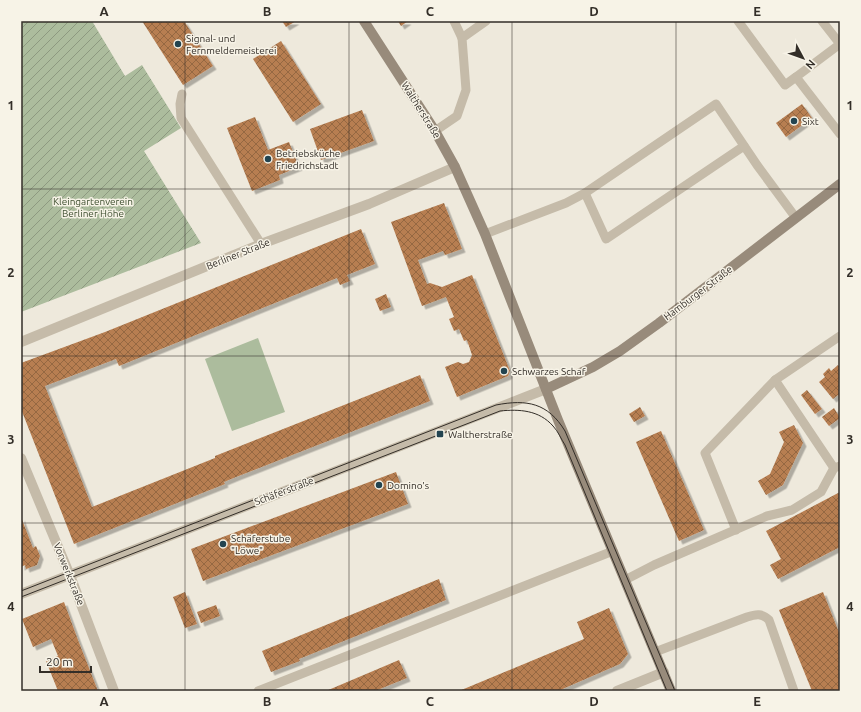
<svg xmlns="http://www.w3.org/2000/svg" width="861" height="712" viewBox="0 0 861 712" font-family="Ubuntu,sans-serif">
<style>
.park{fill:#acbc9d}
.garden{fill:url(#garden-furrows)}
.building{fill:url(#building-cross-hatch);filter:url(#shadow)}
.lines{fill:none;stroke-linecap:round;stroke-linejoin:round}
.service{stroke:#c5bba9;stroke-width:9}
.minor{stroke:#c5bba9;stroke-width:10}
.tertiary{stroke:#c5bba9;stroke-width:10}
.secondary{stroke:#988b7b;stroke-width:10}
.tram{stroke:#332e28;stroke-width:1}
.grid{fill:none;stroke:#332e28;stroke-width:1;stroke-opacity:0.55}
.poi-dot{fill:#234450;stroke:#f7f3e7;stroke-width:1.5}
.labels{text-anchor:middle;dominant-baseline:central;stroke-width:3;stroke-linejoin:round;paint-order:stroke}
.poi-label{font-size:10px;fill:#332e28;stroke:#f7f3e7;text-anchor:start}
.street-label{font-size:10px;fill:#332e28;stroke:#f7f3e7}
.park-label{font-size:10px;fill:#3d4e2f;stroke:#f7f3e7}
.neatline{fill:none;stroke:#332e28;stroke-width:1.5}
.grid-label{font-size:13px;text-anchor:middle;font-weight:bold;fill:#332e28}
</style>
<defs>
<pattern id="garden-furrows" width="10" height="10" patternUnits="userSpaceOnUse"><rect width="10" height="10" fill="#acbc9d"/><path d="M-1 1l2-2M0 10L10 0M9 11l2-2" fill="none" stroke="#8d9980"/></pattern>
<pattern id="building-cross-hatch" width="8" height="8" patternUnits="userSpaceOnUse"><rect width="8" height="8" fill="#b77e51"/><path d="M0 0l8 8M0 8l8-8" fill="none" stroke="#956843"/></pattern>
<filter id="shadow"><feDropShadow dx="3.5" dy="3.5" stdDeviation="0" flood-color="#0004"/></filter>
</defs>
<rect width="100%" height="100%" fill="#eee9dc"/>
<path class="park" d="M258,338L285,412L232,431L205,359Z"/>
<path class="garden" d="M25,21H92L125,76L142,65L181,128L144,151L201,243L21,312V24Z"/>
<g class="building">
<path d="M142,21H184L213,66L183,85Z"/>
<path d="M282,21H296L286,27Z"/>
<path d="M398,21H408L401,26Z"/>
<path d="M281,41L321,104L293,122L253,59Z"/>
<path d="M802,104L812,118L786,137L776,123Z"/>
<path d="M362,110L374,141L321,160L310,129Z"/>
<path d="M255,117L268,150L289,142L299,167L279,175L280,180L252,191L227,128Z"/>
<path d="M444,203L462,249L445,255L443,251L418,260L427,284L430,283L442,287L472,275L510,371L508,376L457,397L445,367L458,362L463,364L469,362L472,355L467,340L464,341L459,329L454,331L449,319L454,317L446,297L422,306L391,222Z"/>
<path d="M361,229L375,264L347,275L350,281L340,285L337,278L119,366L116,359L45,386L92,507L215,458V456L420,375L430,401L236,477L224,482L225,484L74,544L21,409V363L105,332Z"/>
<path d="M386,294L391,307L380,311L375,299Z"/>
<path d="M838,365L840,367V397L838,395L833,399L819,382L825,377L823,374L829,368L831,371Z"/>
<path d="M807,390L822,409L815,414L801,395Z"/>
<path d="M640,407L645,416L634,422L629,414Z"/>
<path d="M834,408L840,418L829,426L822,417Z"/>
<path d="M794,425L803,443L783,485L766,495L758,481L770,474L784,442L779,432Z"/>
<path d="M661,431L704,530L679,541L636,442Z"/>
<path d="M396,472L408,504L203,581L191,549Z"/>
<path d="M840,492V547L778,579L770,565L781,559L766,531Z"/>
<path d="M21,517L33,548L36,546L40,556L37,565L26,569L25,565L21,567Z"/>
<path d="M439,579L446,600L299,659L300,661L271,672L262,651Z"/>
<path d="M185,592L197,624L185,628L173,597Z"/>
<path d="M823,592L840,635V691H812L779,610Z"/>
<path d="M64,602L78,640L98,691H58L46,661L58,656L51,639L33,647L22,619Z"/>
<path d="M216,605L220,616L201,623L197,612Z"/>
<path d="M609,608L628,654L620,664L558,691H459L584,639L577,622Z"/>
<path d="M399,660L407,678L375,691H326Z"/>
</g>
<g class="lines">
<g class="service">
<path d="M454,21L462,38"/>
<path d="M738,21L785,85L796,77"/>
<path d="M822,21L840,44L796,77L840,134"/>
<path d="M182,94L180,104L181,118L261,244"/>
<path d="M435,131L457,116L466,90L462,38L486,21"/>
<path d="M585,193L606,239L744,146"/>
<path d="M485,234L566,203L585,193L716,104L757,165L796,218"/>
<path d="M834,468L775,380L840,336"/>
<path d="M736,530L705,453L775,380"/>
<path d="M625,580L654,565L767,516L792,510L821,492L834,468L840,466"/>
<path d="M655,652L747,617C756,614 762,613 769,620L794,691"/>
<path d="M258,691L613,551"/>
</g>
<g class="minor">
<path d="M21,342L261,244L369,204L455,167"/>
<path d="M21,458L71,578L114,691"/>
<path d="M617,691L664,672"/>
</g>
<path class="tertiary" d="M21,594L546,389"/>
<g class="secondary">
<path d="M364,21L435,131L455,167L485,234L558,420L671,691"/>
<path d="M546,389L593,367L620,351L659,323L840,184"/>
</g>
<g class="tram">
<path d="M21,591L496,405C527,399 548,403 565,431L675,691"/>
<path d="M21,597L500,411C519,409 539,410 553,426C558,431 561,439 565,445L667,691"/>
</g>
</g>
<path class="grid" d="M185,21V691M349,21V691M512,21V691M676,21V691M21,189H840M21,356H840M21,523H840"/>
<g class="poi-dot">
<circle cx="178" cy="44" r="4"/>
<circle cx="794" cy="121" r="4"/>
<circle cx="268" cy="159" r="4"/>
<circle cx="504" cy="371" r="4"/>
<rect x="436" y="430" width="8" height="8" rx="2"/>
<circle cx="379" cy="485" r="4"/>
<circle cx="223" cy="544" r="4"/>
</g>
<g class="labels">
<g class="poi-label">
<text x="186" y="38">Signal- und<tspan x="186" dy="12">Fernmeldemeisterei</tspan></text>
<text x="802" y="121">Sixt</text>
<text x="276" y="153">Betriebsküche<tspan x="276" dy="12">Friedrichstadt</tspan></text>
<text x="512" y="371">Schwarzes Schaf</text>
<text x="448" y="434">Waltherstraße</text>
<text x="387" y="485">Domino's</text>
<text x="231" y="538">Schäferstube<tspan x="231" dy="12">"Löwe"</tspan></text>
</g>
<g class="street-label">
<text transform="translate(421 110) rotate(58)">Waltherstraße</text>
<text transform="translate(238 254) rotate(-22)">Berliner Straße</text>
<text transform="translate(698 293) rotate(-37)">Hamburger Straße</text>
<text transform="translate(284 491) rotate(-21)">Schäferstraße</text>
<text transform="translate(69 574) rotate(68)">Vorwerkstraße</text>
</g>
<g class="park-label">
<text x="93" y="201">Kleingartenverein<tspan x="93" dy="12">Berliner Höhe</tspan></text>
</g>
</g>
<rect width="861" height="712" fill="none" stroke="#f7f3e7" stroke-width="44"/>
<g transform="translate(803 58) rotate(131)" stroke="#f7f3e7" stroke-width="3" paint-order="stroke">
<path d="M0-3L7 15L0 10L-7 15Z" fill="#332e28"/>
<text y="-6" font-size="11" font-weight="bold" text-anchor="middle" fill="#332e28">N</text>
</g>
<path d="M40 666v6h51v-6" fill="none" stroke="#332e28" stroke-width="2"/>
<text x="46" y="666" font-size="12" fill="#332e28" stroke="#f7f3e7" stroke-width="3" paint-order="stroke">20 m</text>
<rect x="22" y="22" width="817" height="668" class="neatline"/>
<g class="grid-label">
<text x="104" y="16">A</text>
<text x="267" y="16">B</text>
<text x="430" y="16">C</text>
<text x="594" y="16">D</text>
<text x="757" y="16">E</text>
<text x="11" y="110">1</text>
<text x="850" y="110">1</text>
<text x="11" y="277">2</text>
<text x="850" y="277">2</text>
<text x="11" y="444">3</text>
<text x="850" y="444">3</text>
<text x="11" y="611">4</text>
<text x="850" y="611">4</text>
<text x="104" y="706">A</text>
<text x="267" y="706">B</text>
<text x="430" y="706">C</text>
<text x="594" y="706">D</text>
<text x="757" y="706">E</text>
</g>
</svg>
